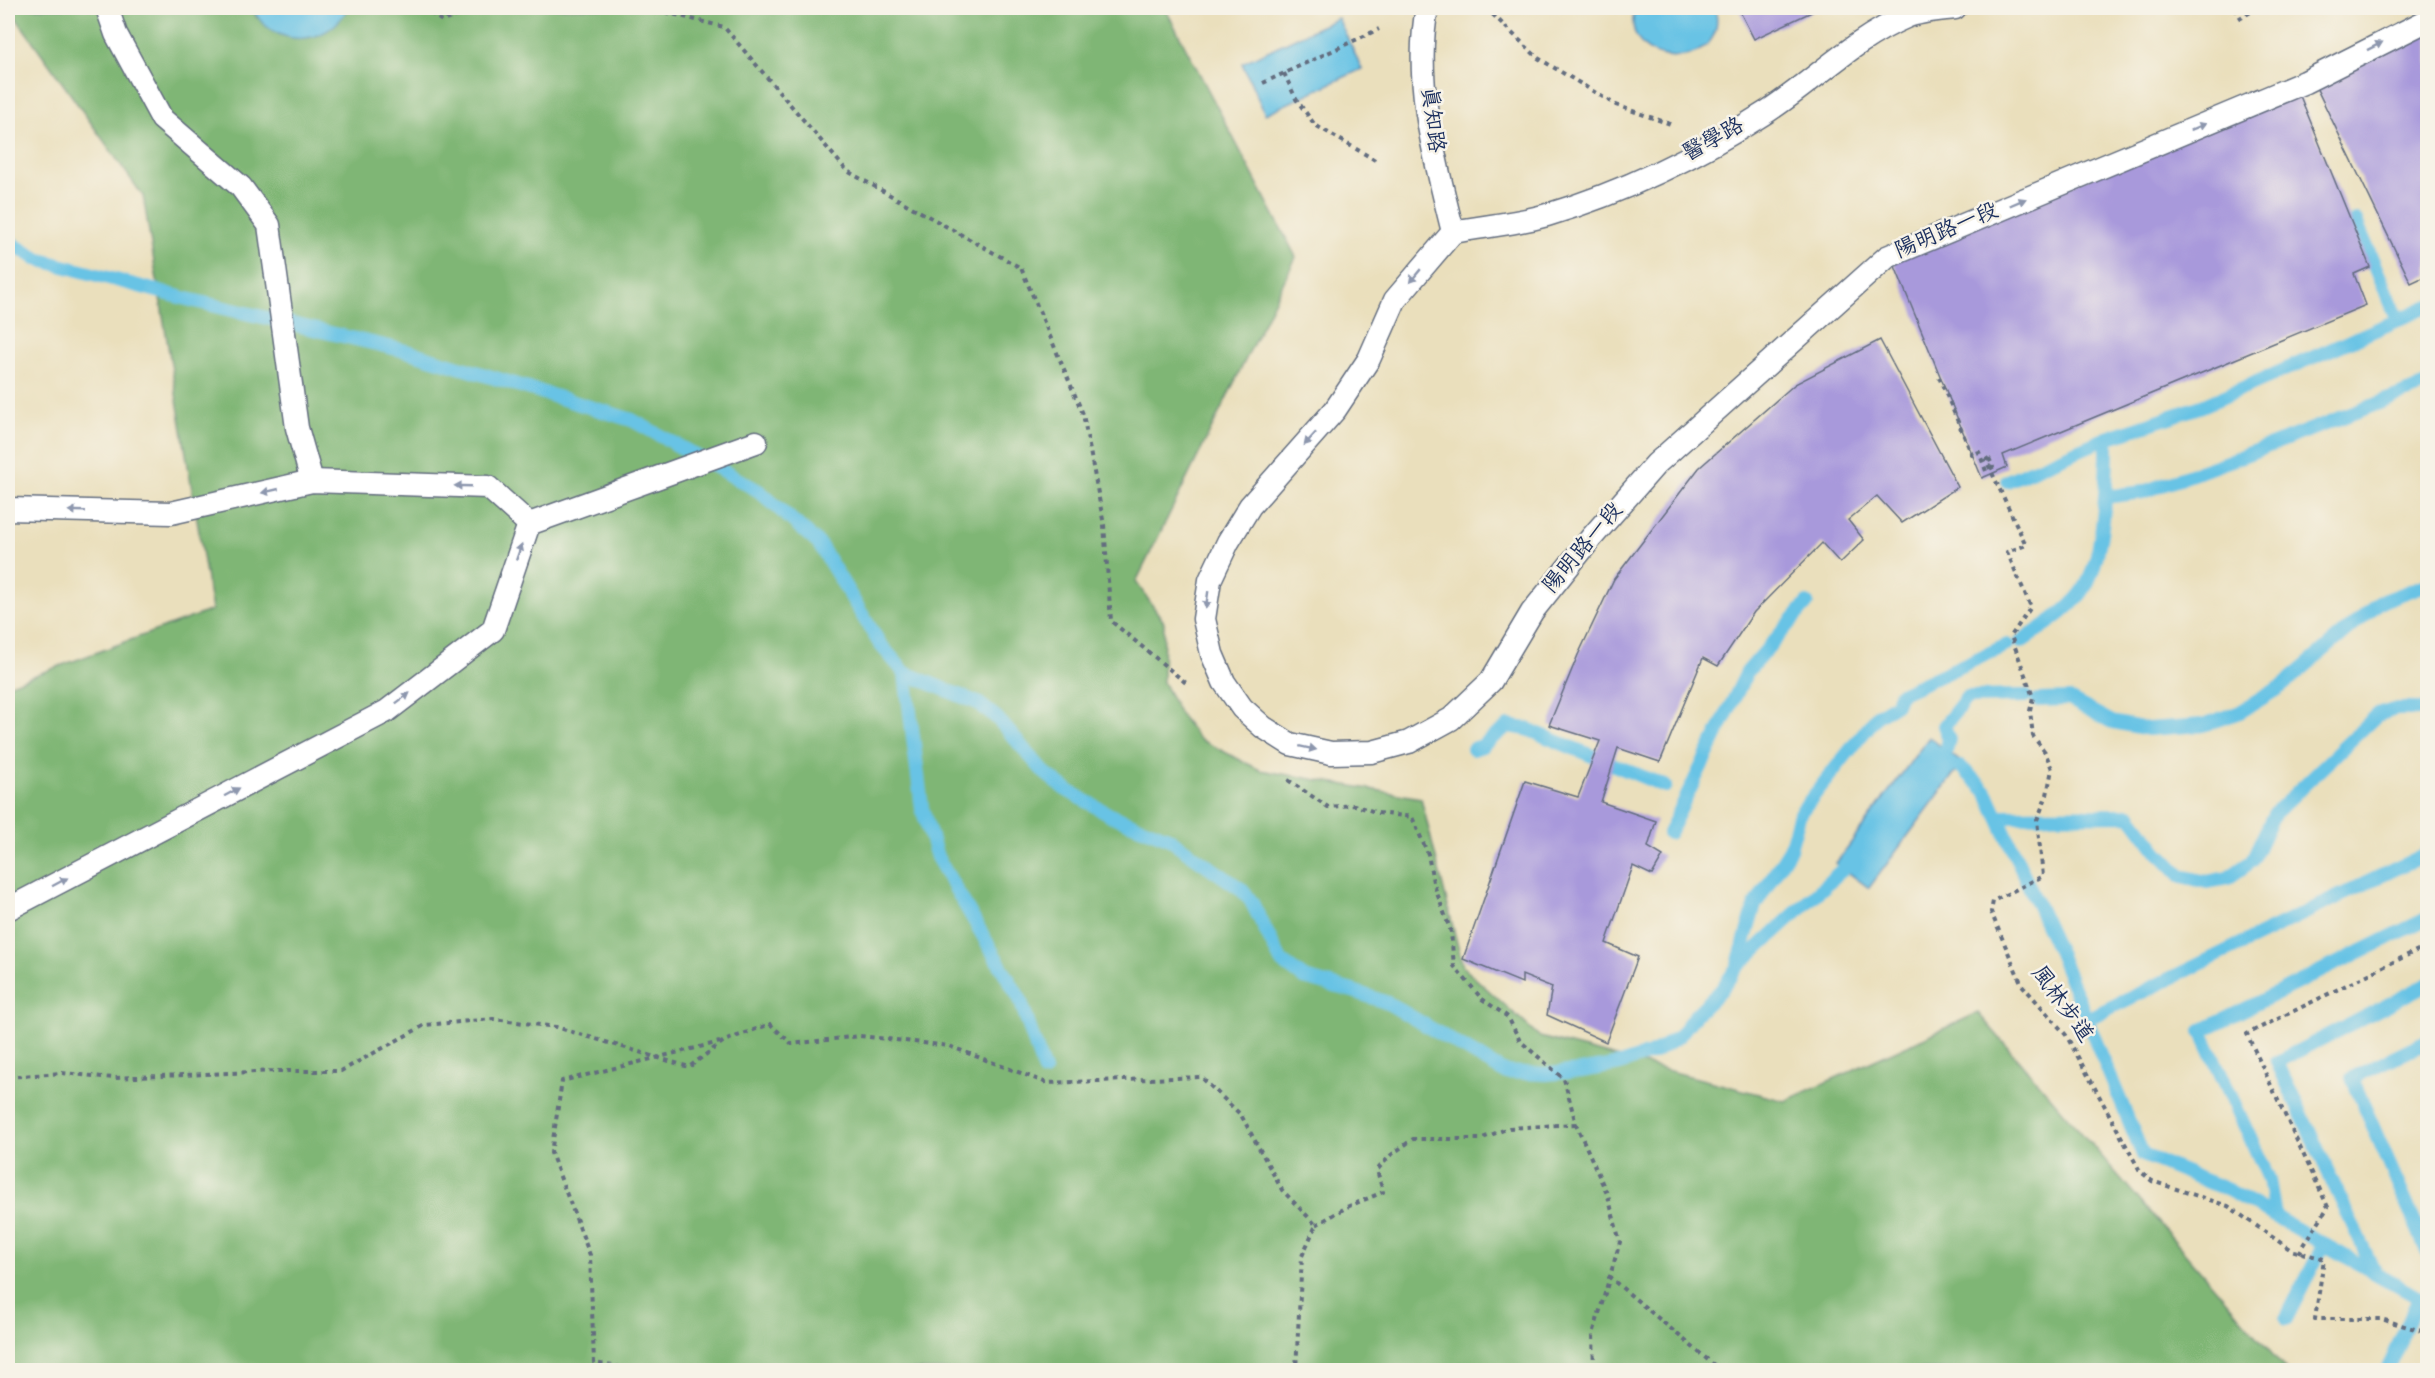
<svg xmlns="http://www.w3.org/2000/svg" width="2435" height="1378" viewBox="0 0 2435 1378" font-family="Dekko,'LXGW WenKai TC',sans-serif">
<style>
.forest{fill:#7fb674;stroke:#4d7269;stroke-width:1.5}
.water{fill:#67c3e5;stroke:#4179a2;stroke-width:1.5}
.lines{fill:none;stroke-linecap:round;stroke-linejoin:round}
.stream{stroke:#67c3e5;stroke-width:14}
.building{fill:#a899db}
.service-casing{stroke:#636d7f;stroke-width:25}
.path{stroke:#636d7f;stroke-width:4;stroke-dasharray:4.5 4.5;stroke-linecap:butt}
.service{stroke:#fff;stroke-width:22}
.oneway{fill:#8d97ae}
.labels{text-anchor:middle;dominant-baseline:central;stroke-width:5;stroke-linejoin:round;paint-order:stroke}
.street-label{font-size:22px;fill:#1b2f5e;stroke:#f7f3e8}
</style>
<rect width="100%" height="100%" fill="#f7f3e8"/>
<filter id="ink" filterUnits="userSpaceOnUse"><feTurbulence type="fractalNoise" baseFrequency=".0167" numOctaves="2"/><feDisplacementMap in="SourceGraphic" scale="12" xChannelSelector="R" yChannelSelector="G"/><feConvolveMatrix kernelMatrix="1 2 1 2 8 2 1 2 1" color-interpolation-filters="sRGB"/></filter>
<filter id="wash" filterUnits="userSpaceOnUse"><feTurbulence type="fractalNoise" baseFrequency=".008" numOctaves="4" result="noise"/><feDisplacementMap in="SourceGraphic" scale="24" xChannelSelector="R" yChannelSelector="G"/><feGaussianBlur stdDeviation="1.35" result="paint"/><feColorMatrix in="noise" values="0 0 0 0 0 0 0 0 0 0 0 0 0 0 0 0 0 1.4 0 .05"/><feComposite in="paint" operator="in"/></filter>
<g filter="url(#wash)">
<rect width="100%" height="100%" fill="#eadfbc"/>
<path class="forest" d="M9,8H252L257,18L348,8H1165L1296,257L1136,582L1164,622L1163,682L1181,716L1199,739L1260,770L1421,798L1463,967L1540,1037L1785,1101L1978,1013L2286,1370H8V685L212,610L143,196Z"/>
<g class="water">
<path d="M252,8H348C327,48 273,49 252,8Z"/>
<path d="M1635,8H1715C1732,73 1617,73 1635,8Z"/>
<path d="M1338,18L1362,69L1265,114L1242,63Z"/>
<path d="M1929,737L1962,763L1869,888L1836,863Z"/>
</g>
<g class="lines">
<g class="stream">
<path d="M8,241L37,259L191,300L410,352L632,420L759,491L819,544L880,644L905,673L978,703L997,718L1044,772L1065,789L1112,816L1168,838L1241,889L1251,901L1281,961L1304,978L1353,991L1388,1003L1504,1072L1546,1074L1581,1071L1620,1064L1655,1052L1679,1036L1696,1014L1721,990L1738,966L1843,869"/>
<path d="M2398,320L2428,306"/>
<path d="M2007,481L2107,438L2202,406L2398,320L2356,221"/>
<path d="M2105,497L2143,492L2232,460L2428,384"/>
<path d="M2021,642C2041,628 2063,615 2079,596C2105,566 2107,478 2107,438"/>
<path d="M905,673L922,808L937,857L1020,999L1044,1071"/>
<path d="M2038,700L2069,699L2112,722L2148,729L2203,725L2240,712L2282,686L2380,602L2428,584"/>
<path d="M1473,749L1482,746L1508,726L1527,729L1665,786"/>
<path d="M1946,751L1949,739L1944,726L1967,697L2025,696"/>
<path d="M1961,767L1986,791L2057,948L2143,1155L2228,1190L2428,1303"/>
<path d="M2001,816L2130,815L2157,851L2181,876L2207,882L2228,878L2252,861L2274,814L2377,715L2397,709H2428"/>
<path d="M1669,833L1747,672L1807,603"/>
<path d="M1738,964L1755,905L1790,849L1800,813L1877,716L1896,704L1900,694L2007,645"/>
<path d="M2087,1019L2428,853"/>
<path d="M2428,1041L2352,1078L2428,1253"/>
<path d="M2275,1216L2269,1179L2201,1031L2428,918"/>
<path d="M2375,1273L2277,1062L2428,984"/>
<path d="M2286,1319L2324,1244"/>
<path d="M2387,1370L2419,1298"/>
</g>
</g>
<g id="blocks">
<g class="building">
<path d="M1738,8H1820L1754,39Z"/>
<path d="M2428,30V275L2411,283L2315,85Z"/>
<path d="M2298,91L2370,267L2354,274L2366,305L2003,455L2007,467L1982,478L1892,259Z"/>
<path d="M1880,340L1958,487L1902,523L1877,496L1848,520L1864,540L1840,563L1822,543L1754,612L1718,666L1703,658L1660,762L1618,748L1601,802L1656,821L1648,847L1663,856L1652,875L1633,866L1606,943L1638,957L1606,1042L1547,1015L1552,987L1522,975V983L1463,959L1525,781L1578,797L1600,741L1549,725L1578,655L1614,579L1699,468L1795,384Z"/>
</g>
</g>
</g>
<g filter="url(#ink)">
<use href="#blocks" fill-opacity="0" stroke="#636d7f" stroke-width="1.5"/>
<g class="lines">
<defs>
<g id="service">
<path d="M107,8L116,34L162,119L241,187L269,225L297,428L312,481"/>
<path d="M1427,8C1413,82 1435,159 1453,232"/>
<path d="M1453,232L1395,300L1369,359L1335,410L1250,506L1228,542L1210,580L1204,619L1212,654L1224,682L1242,708L1263,727L1290,744L1331,753L1372,752L1409,742L1451,719L1491,681L1532,612L1592,537L1656,464L1887,257L2305,82L2428,20"/>
<path d="M1453,232C1483,226 1517,224 1547,215C1624,192 1700,155 1768,111C1814,81 1854,39 1906,17C1920,11 1939,10 1955,8"/>
<path d="M8,509L171,513L312,481L488,487L529,524"/>
<path d="M529,524L756,442"/>
<path d="M8,909L387,711L493,630L529,524"/>
</g>
</defs>
<use href="#service" class="service-casing"/>
<g class="path">
<path d="M423,8L442,21L481,8"/>
<path d="M648,8L724,27L847,171L1021,268L1083,414L1104,525L1111,621L1186,683"/>
<path d="M1486,8L1538,58L1616,105L1673,125"/>
<path d="M2235,8L2241,18L2257,8"/>
<path d="M1284,73L1296,99L1315,125L1375,160"/>
<path d="M1263,83L1379,29"/>
<path d="M1939,377L1972,455L1979,452L1986,471L1993,467L1989,458"/>
<path d="M1989,458L1986,460L2026,545L2007,552L2031,607L2011,636L2033,697L2030,711L2033,736L2045,752L2052,769L2047,795L2037,820L2043,876L1993,901L1991,912L2022,985L2066,1035L2140,1171L2152,1181L2228,1206L2291,1250L2324,1259L2315,1319H2381L2428,1333"/>
<path d="M1288,780L1328,807L1354,805L1378,813L1412,817L1428,854L1433,882L1451,932L1454,966L1482,999L1508,1017L1520,1041L1564,1079L1576,1124L1608,1196L1620,1242L1593,1334L1594,1370"/>
<path d="M8,1077L62,1073L113,1078L277,1071H341L425,1025L493,1019L556,1027L689,1067L724,1041L770,1024L792,1044L860,1036L949,1046L1047,1083L1201,1077L1241,1115L1282,1190L1316,1225L1302,1256L1296,1370"/>
<path d="M1316,1225L1347,1207L1383,1192L1377,1170L1391,1155L1413,1139H1480L1509,1128L1576,1124"/>
<path d="M2299,1253L2328,1207L2247,1034L2428,945"/>
<path d="M1608,1276L1720,1370"/>
<path d="M639,1370L594,1363L590,1255L551,1153L562,1081L720,1042"/>
</g>
<use href="#service" class="service"/>
</g>
<defs><path id="oneway-solid" d="M-6-.8H1V-3.2L6.5 0L1 3.2V.8H-6Z" transform="scale(1.5)"/></defs>
<g class="oneway">
<use href="#oneway-solid" transform="translate(2375 46) rotate(-27)"/>
<use href="#oneway-solid" transform="translate(2198 127) rotate(-23)"/>
<use href="#oneway-solid" transform="translate(2018 202) rotate(-23)"/>
<use href="#oneway-solid" transform="translate(1415 276) rotate(130)"/>
<use href="#oneway-solid" transform="translate(1310 439) rotate(132)"/>
<use href="#oneway-solid" transform="translate(463 486) rotate(-178)"/>
<use href="#oneway-solid" transform="translate(270 491) rotate(167)"/>
<use href="#oneway-solid" transform="translate(77 511) rotate(-178)"/>
<use href="#oneway-solid" transform="translate(519 552) rotate(-71)"/>
<use href="#oneway-solid" transform="translate(1207 600) rotate(98)"/>
<use href="#oneway-solid" transform="translate(403 698) rotate(-37)"/>
<use href="#oneway-solid" transform="translate(1308 748) rotate(12)"/>
<use href="#oneway-solid" transform="translate(232 792) rotate(-28)"/>
<use href="#oneway-solid" transform="translate(60 882) rotate(-28)"/>
</g>
</g>
<g class="labels">
<g class="street-label">
<text transform="translate(1431 120) rotate(83)">真知路</text>
<text transform="translate(1714 141) rotate(-29)">醫學路</text>
<text transform="translate(1947 232) rotate(-23)">陽明路一段</text>
<text transform="translate(1584 549) rotate(-50)">陽明路一段</text>
<text transform="translate(2061 1005) rotate(54)">風林步道</text>
</g>
</g>
<rect width="2435" height="1378" fill="none" stroke="#f7f3e8" stroke-width="30"/>
</svg>
